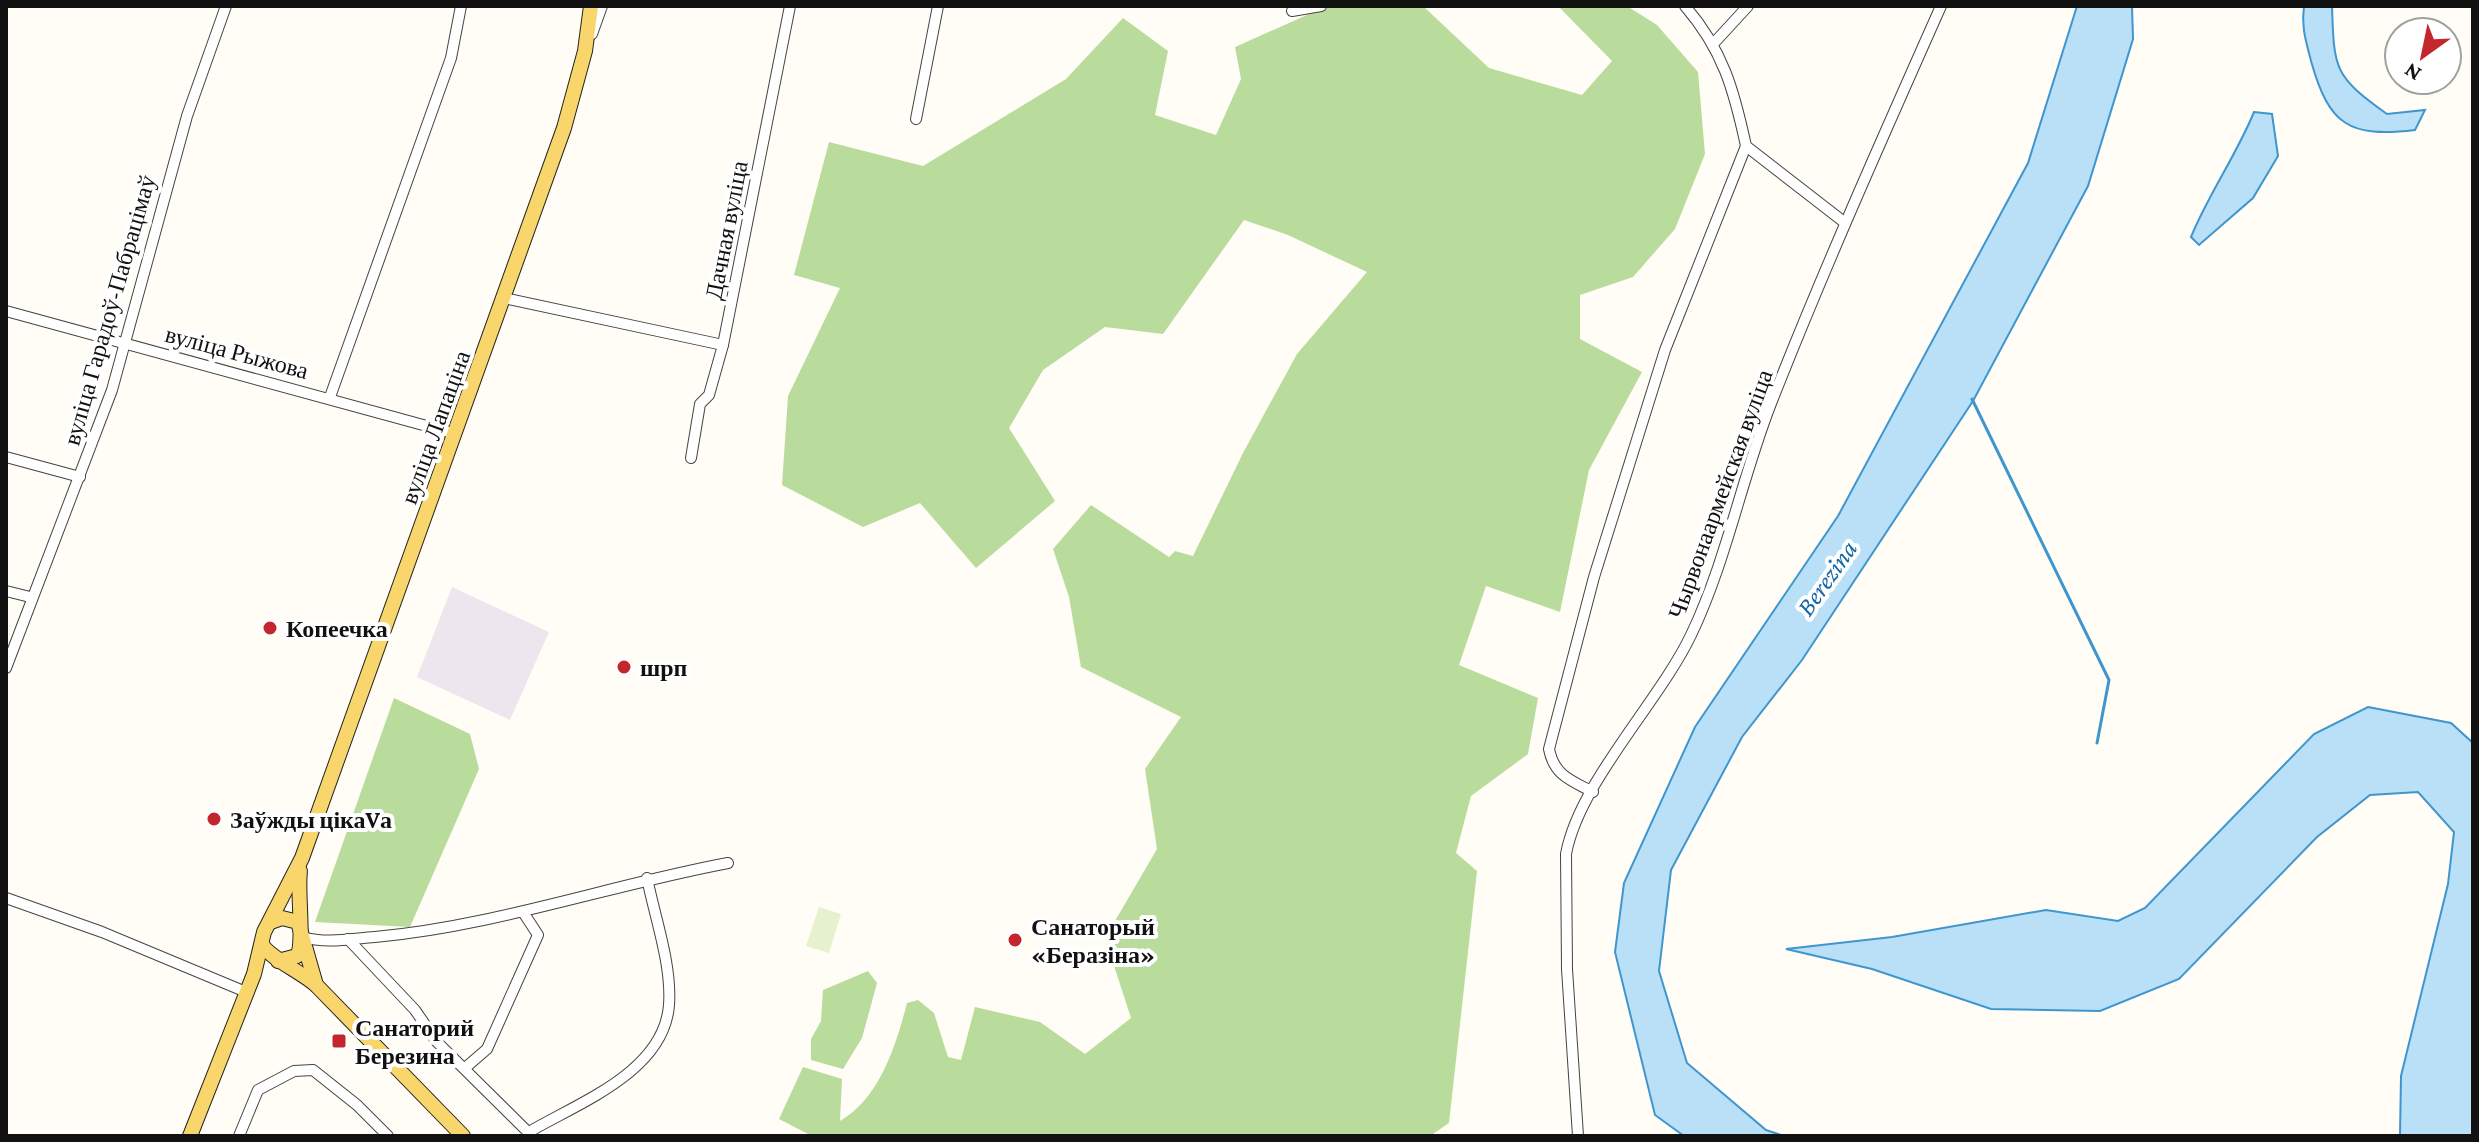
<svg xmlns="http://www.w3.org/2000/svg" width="2479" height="1142" viewBox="0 0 2479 1142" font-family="'Crimson Pro',serif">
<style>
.industrial{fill:#eee6ef}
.forest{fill:#b9dc9c}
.pitch{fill:#e6f2cf}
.water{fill:#b9e0f7;stroke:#3f96cf;stroke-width:2}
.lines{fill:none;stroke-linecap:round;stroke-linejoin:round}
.stream{stroke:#3f96cf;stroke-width:3}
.minor-casing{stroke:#444;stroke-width:12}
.major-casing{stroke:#222;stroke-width:16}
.minor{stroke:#fff;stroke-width:10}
.major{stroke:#f9d66b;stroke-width:14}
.poi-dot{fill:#c4262e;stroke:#fff;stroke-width:3}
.labels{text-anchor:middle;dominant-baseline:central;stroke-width:8;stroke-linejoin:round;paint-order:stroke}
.street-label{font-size:24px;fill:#111;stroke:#fff}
.poi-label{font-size:24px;font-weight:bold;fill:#111;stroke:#fff;text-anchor:start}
.water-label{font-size:26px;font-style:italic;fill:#1768a6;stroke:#fff}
</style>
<rect width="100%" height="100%" fill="#fffdf5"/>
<path class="industrial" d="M452,587L549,632L510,720L417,677Z"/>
<g class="forest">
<path d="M1327,6H1423L1489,68L1582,95L1612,61L1558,6H1627L1657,25L1698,72L1705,154L1675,229L1633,277L1580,295V339L1642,372L1589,470L1560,612L1486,586L1459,665L1538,698L1528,754L1471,796L1456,853L1477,871L1449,1123L1430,1136H812L779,1119L803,1067L842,1079L840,1121C880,1098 896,1045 907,1003L918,1000L934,1013L948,1057L961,1060L975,1007L1040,1022L1085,1054L1131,1018L1105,938L1157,849L1145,769L1181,717L1081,667L1069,597L1053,549L1091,505L1169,557L1175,551L1193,556L1243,453L1297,354L1367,272L1288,235L1244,220L1163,334L1105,327L1043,370L1009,428L1055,501L976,568L920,503L863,527L782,485L788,396L840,288L794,275L829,142L923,166L1066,79L1123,18L1168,51L1155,115L1216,135L1241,79L1235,47Z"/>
<path d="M394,698L470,734L479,769L410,927L315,922Z"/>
<path d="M868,971L877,983L862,1038L843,1069L811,1060V1039L821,1021L823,990Z"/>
</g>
<path class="pitch" d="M819,907L841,914L829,953L806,946Z"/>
<g class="water">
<path d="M2077,6H2132L2133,39L2088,186L1973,401L1802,660L1742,737L1671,870L1659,971L1687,1063L1766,1130L1784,1136H1684L1655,1115L1615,952L1624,883L1695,727L1838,516L2028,163Z"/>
<path d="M2304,6H2332C2334,70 2334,76 2387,114L2425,110L2415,130C2349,138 2329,125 2311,61C2306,41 2301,27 2304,6Z"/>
<path d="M2254,112L2272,114L2278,156L2253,198L2199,245L2191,237C2209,193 2236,156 2254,112Z"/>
<path d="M2368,707L2451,723L2473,743V1136H2400L2401,1076L2448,884L2454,832L2418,792L2370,795L2317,837L2179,979L2100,1011L1991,1009L1872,969L1786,949L1892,937L2046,910L2118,921L2145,908L2314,734Z"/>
</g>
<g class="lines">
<path class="stream" d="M1972,399L2109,680L2097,743"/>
<defs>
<g id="minor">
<path d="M1685,6C1723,50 1734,90 1746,146L1844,222"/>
<path d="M1292,11L1321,6"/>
<path d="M592,34L602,6"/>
<path d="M1714,43L1748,6"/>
<path d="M916,119L938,6"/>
<path d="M504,298L723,345"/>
<path d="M6,311L456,434"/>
<path d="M330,397L451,58L461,6"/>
<path d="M6,457L80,477"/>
<path d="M691,458L700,404L709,395L723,345L790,6"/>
<path d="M6,591L30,597"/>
<path d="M6,668L112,390L187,116L226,6"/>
<path d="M1593,792C1570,780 1554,775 1549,749L1594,577L1665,350L1746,146"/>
<path d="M6,898L102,932L246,992"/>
<path d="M302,937C327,944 349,939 375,937C495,926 610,885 728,863"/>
<path d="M348,939L415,1010L437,1042L532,1136"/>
<path d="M465,1068L487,1049L538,935L523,912"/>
<path d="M529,1132C578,1103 664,1072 669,1005C672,965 655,918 647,878"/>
<path d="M239,1136L258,1090L294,1071L313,1070L357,1105L388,1136"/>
<path d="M1578,1136L1567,969L1566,854C1579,783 1659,702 1691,635C1726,562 1741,481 1770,406C1823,271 1882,139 1941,6"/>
</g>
<g id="major">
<path d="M271,922L282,918L298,922L316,985"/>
<path d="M263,946C272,959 301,972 316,985L463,1136"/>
<path d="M278,961L297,956C305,945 297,892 300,871"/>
<path d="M190,1136L254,974L264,932L302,858L564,128L585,51L591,6"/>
</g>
</defs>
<use href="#minor" class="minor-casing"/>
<use href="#major" class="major-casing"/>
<use href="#minor" class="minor"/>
<use href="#major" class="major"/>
</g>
<g class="poi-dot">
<circle cx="270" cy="628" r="8"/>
<circle cx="624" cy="667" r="8"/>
<circle cx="214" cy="819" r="8"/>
<circle cx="1015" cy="940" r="8"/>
<rect x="331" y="1033" width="16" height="16" rx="4"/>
</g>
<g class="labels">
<g class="street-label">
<text transform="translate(726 230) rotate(-79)">Дачная вуліца</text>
<text transform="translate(109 310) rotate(-74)">вуліца Гарадоў-Пабрацімаў</text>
<text transform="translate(237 352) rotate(15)">вуліца Рыжова</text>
<text transform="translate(435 427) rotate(-70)">вуліца Лапаціна</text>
<text transform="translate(1720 494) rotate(-70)">Чырвонаармейская вуліца</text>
</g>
<g class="poi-label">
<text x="286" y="628">Копеечка</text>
<text x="640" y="667">шрп</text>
<text x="230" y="819">Заўжды цікаVа</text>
<text x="1031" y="926">Санаторый<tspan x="1031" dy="28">«Беразіна»</tspan></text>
<text x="355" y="1027">Санаторий<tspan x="355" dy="28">Березина</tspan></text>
</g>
<g class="water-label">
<text transform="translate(1827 578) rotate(-55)">Berezina</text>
</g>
</g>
<rect width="2479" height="1142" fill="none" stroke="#111111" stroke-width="16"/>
<g transform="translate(2423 56) rotate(213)"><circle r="38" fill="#ffffff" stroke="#a0a0a0" stroke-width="2"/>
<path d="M0-6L14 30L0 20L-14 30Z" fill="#c4262e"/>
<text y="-12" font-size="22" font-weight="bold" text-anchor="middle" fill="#111111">N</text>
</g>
</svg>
